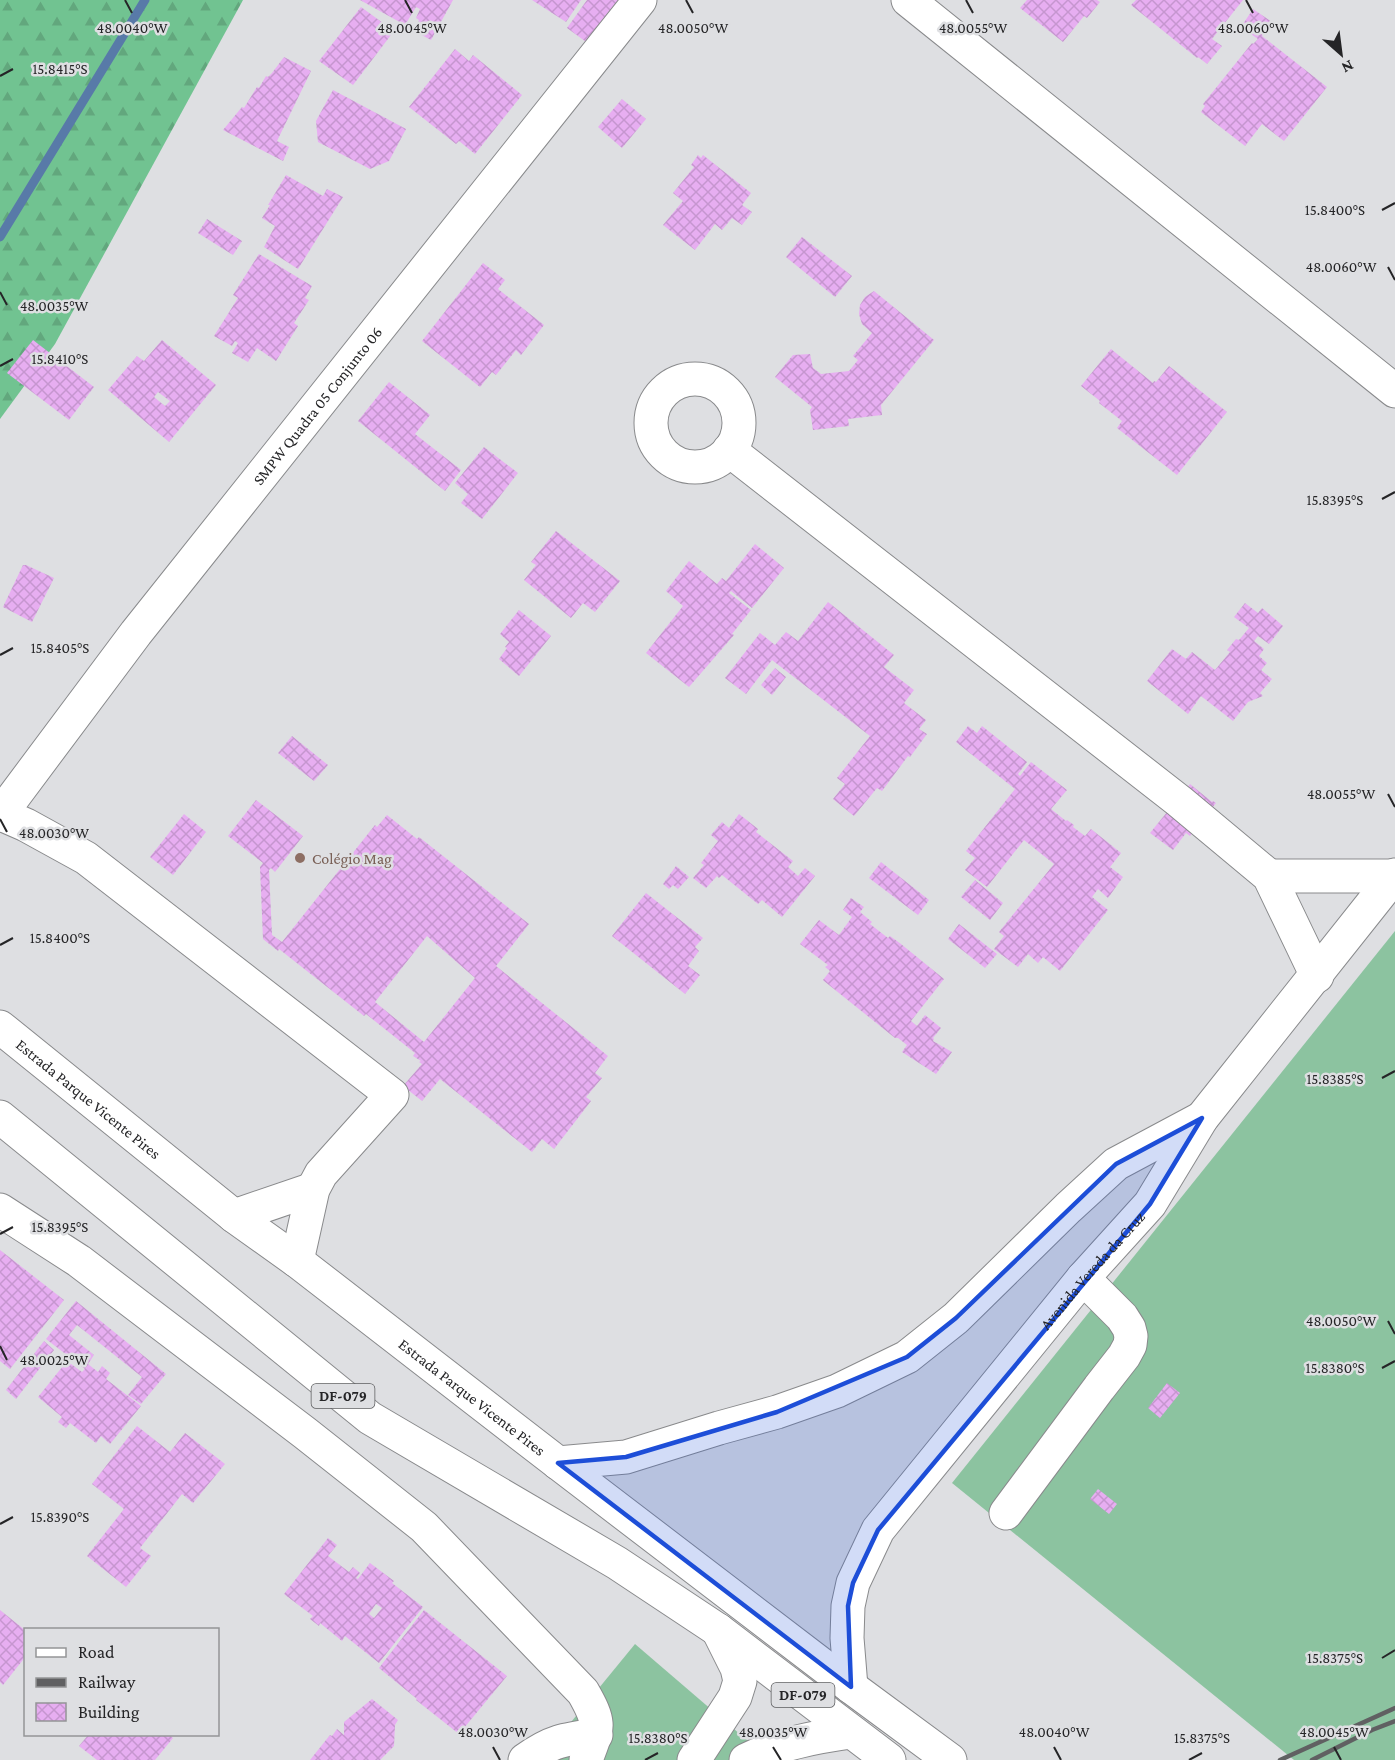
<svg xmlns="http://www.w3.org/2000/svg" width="1395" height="1760" viewBox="0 0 1395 1760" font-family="'Crimson Pro',serif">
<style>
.grass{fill:#8cc3a0}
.forest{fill:url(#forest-firs)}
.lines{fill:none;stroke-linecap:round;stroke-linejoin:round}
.stream{stroke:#587aa8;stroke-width:9}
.building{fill:url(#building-cross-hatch);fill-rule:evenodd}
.minor-casing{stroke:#898a8c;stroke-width:35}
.major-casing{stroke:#898a8c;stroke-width:35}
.minor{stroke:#fff;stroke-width:33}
.major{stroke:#fff;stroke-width:33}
.rail{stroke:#606062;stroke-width:4.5}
.marked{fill:#1d4ed8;fill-opacity:0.2;stroke:#1d4ed8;stroke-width:4.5;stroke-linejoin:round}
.ticks{fill:none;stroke:#252527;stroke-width:2}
.education-dot{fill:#8d6e63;stroke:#dedfe2;stroke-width:2}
.labels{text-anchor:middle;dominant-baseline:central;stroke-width:5;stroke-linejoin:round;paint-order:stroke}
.shield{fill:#dedfe2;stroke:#5c5d5f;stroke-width:1.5}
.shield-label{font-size:15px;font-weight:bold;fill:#252527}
.street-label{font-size:16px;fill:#252527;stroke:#dedfe2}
.education-label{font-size:16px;fill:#785e54;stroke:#dedfe2;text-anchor:start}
.ticks-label{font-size:15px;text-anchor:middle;fill:#252527;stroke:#dedfe2;stroke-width:5;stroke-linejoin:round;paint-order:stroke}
</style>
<defs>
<pattern id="forest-firs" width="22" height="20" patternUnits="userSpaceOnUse" patternTransform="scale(1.5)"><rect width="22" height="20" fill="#71c391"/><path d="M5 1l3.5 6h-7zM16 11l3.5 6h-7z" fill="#62a77d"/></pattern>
<pattern id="building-cross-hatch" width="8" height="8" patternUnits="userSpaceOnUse" patternTransform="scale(1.5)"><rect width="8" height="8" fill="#e7aef1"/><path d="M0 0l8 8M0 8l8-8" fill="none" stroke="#c696cf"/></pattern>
</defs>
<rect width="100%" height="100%" fill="#dedfe2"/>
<g class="grass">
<path d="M1395,931V1760H1294L952,1483Z"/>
<path d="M635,1644L770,1760H540Z"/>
</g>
<path class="forest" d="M0,0H243L55,344L0,419Z"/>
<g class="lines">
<path class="stream" d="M0,237L145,0"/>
</g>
<g class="building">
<path d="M360,0H453L431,40L414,31L419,20L416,18L420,9L416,7L405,25Z"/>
<path d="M532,0H581L566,22Z"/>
<path d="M587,0H619L589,44L567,28Z"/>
<path d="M1027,0H1097L1100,2L1087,18L1084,16L1063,42L1020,8Z"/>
<path d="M1136,0H1243L1212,39L1222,46L1207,64L1198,57L1197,58L1131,5Z"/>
<path d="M361,7L394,31L353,85L319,61Z"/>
<path d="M1253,9L1272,22L1262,36L1327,87L1284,141L1262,124L1245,146L1201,112L1205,106L1203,104L1252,43L1253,44L1258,39L1241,27Z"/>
<path d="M455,49L469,61L473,55L522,95L475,154L459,141L456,144L409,107Z"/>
<path d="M284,57L311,71L277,141L289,147L283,161L223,130L242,107L244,108L257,87L259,88L266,76L268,77L272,73Z"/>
<path d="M333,90L406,129L389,161L370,169L318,142L316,121Z"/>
<path d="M622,99L646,119L622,148L598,127Z"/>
<path d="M698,155L701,158L703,155L751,193L742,205L752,212L742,225L732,218L722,230L715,224L695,250L663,225L683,201L673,193L694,167L691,165Z"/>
<path d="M286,175L323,196L327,189L343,197L298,269L264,247L275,226L262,218L270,205H268Z"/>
<path d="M207,219L242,241L233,255L198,233Z"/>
<path d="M802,237L852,276L835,297L786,257Z"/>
<path d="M259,254L312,286L305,298L309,300L294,323L298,326L276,361L257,348L248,362L232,353L238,343L235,341L232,346L214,336L238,298L233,295Z"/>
<path d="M483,263L505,280L498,289L544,325L521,355L516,350L496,375L492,372L480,387L422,341Z"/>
<path d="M874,291L934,340L881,405L882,415L848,419L849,426L813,430L810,410L812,407L775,377L793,355L810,354L813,368L821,374L849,371L858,360L853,356L872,333L862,324L859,314L860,305L865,297Z"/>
<path d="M33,340L94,387L69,420L7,373Z"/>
<path d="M162,340L216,385L169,442L108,390L137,356L144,361ZM158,392L170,401L165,406L154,397Z"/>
<path d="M1111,349L1153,383L1154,381L1156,382L1169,366L1227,412L1177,475L1117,428L1122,421L1099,403L1100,401L1081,386Z"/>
<path d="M389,382L430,415L415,434L461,470L445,491L358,421Z"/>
<path d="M484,447L518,473L482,519L461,503L468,494L455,483Z"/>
<path d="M556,531L620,581L595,612L583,603L571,618L524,580L536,565L531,562Z"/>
<path d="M755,544L784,568L752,608L731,591L729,593L751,610L732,634L734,635L689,687L646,653L683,606L666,591L689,561L717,584L722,578L726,581Z"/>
<path d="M23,565H26L54,578L32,622L3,607Z"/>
<path d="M828,602L894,655L884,667L914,690L904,703L926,720L919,729L927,734L910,757L908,756L882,791L877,788L854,816L833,799L845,784L837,778L870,736L772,660L746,694L725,678L760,633L775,645L786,632L798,641Z"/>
<path d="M1245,603L1258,613L1262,608L1283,626L1269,644L1258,636L1254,641L1264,649L1259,656L1267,663L1261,670L1272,679L1260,693L1263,696L1248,702L1233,721L1201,696L1188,714L1147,681L1172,649L1186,659L1192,652L1215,670L1230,652L1227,650L1236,639L1239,640L1249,628L1234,617Z"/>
<path d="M519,610L551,636L519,676L499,659L507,648L505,647L509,642L500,634Z"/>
<path d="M775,668L786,677L772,695L761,685Z"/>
<path d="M968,726L977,733L982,726L1027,762L1018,774L1020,776L1031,762L1067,790L1051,809L1066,821L1067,820L1074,825L1073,827L1085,836L1091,829L1121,853L1110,867L1123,877L1108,898L1098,889L1092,897L1108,910L1060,971L1043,957L1038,963L1028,954L1018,967L994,949L1004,936L999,932L1054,864L1024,840L987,887L965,870L975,858L966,851L1015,789L956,742Z"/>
<path d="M292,736L328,765L314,781L278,753Z"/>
<path d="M1190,784L1212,802L1213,801L1216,803L1190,836L1186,833L1173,850L1150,833Z"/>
<path d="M256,800L303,836L275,872L271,868L269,870L272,935L282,942L375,825L377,827L387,815L417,839L419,837L529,924L496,966L608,1056L595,1073L602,1078L586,1097L591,1101L554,1149L542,1139L532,1152L440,1079L422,1101L403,1086L422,1064L419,1062L421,1061L413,1056L415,1053L366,1014L364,1016L279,949L278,951L263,939L260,867L263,863L228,836ZM427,936L475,978L424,1042L375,1002Z"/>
<path d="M184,814L206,832L173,875L150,857Z"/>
<path d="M739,814L758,829L756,832L793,861L788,867L798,876L805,868L815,876L782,917L762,900L758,904L722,875L719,878L717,876L706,888L693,878L704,865L701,863L718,841L711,835L722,822L729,828Z"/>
<path d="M881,862L929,900L918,915L869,878Z"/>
<path d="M676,866L689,877L678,889L673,885L669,889L663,884Z"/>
<path d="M975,880L1003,903L990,920L961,897Z"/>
<path d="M646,893L703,938L695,947L699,951L688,966L700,975L685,994L612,936Z"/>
<path d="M851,898L864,907L860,912L872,922L870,924L888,938L890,936L901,944L944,979L911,1021L917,1026L925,1015L941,1028L933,1038L934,1039L933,1041L952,1052L936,1074L902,1052L907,1045L898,1038H895L824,981L823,980L830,971L825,967L828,965L800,944L819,920L839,935L852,917L843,910Z"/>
<path d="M959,924L997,954L985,968L948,939Z"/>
<path d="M0,1250L64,1300L10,1369L0,1361Z"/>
<path d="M76,1301L166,1374L141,1404L128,1395L142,1377L77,1325L69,1335L94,1355L88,1364L98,1372L102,1366L110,1373L106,1379L141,1406L110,1444L101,1436L96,1443L70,1423L66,1428L58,1422L62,1417L38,1397L67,1361L82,1372L85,1369L46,1339Z"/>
<path d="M44,1341L54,1350L16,1399L6,1390Z"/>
<path d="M1167,1383L1180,1393L1160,1418L1148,1408Z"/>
<path d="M137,1426L170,1452L185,1433L225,1464L193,1503L182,1494L140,1548L151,1556L126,1587L87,1556L124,1509L92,1484Z"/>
<path d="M1098,1489L1117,1504L1109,1514L1090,1499Z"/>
<path d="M328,1538L337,1545L328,1556L349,1572L353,1567L360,1573L356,1578L358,1579L370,1563L394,1581L392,1583L423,1607L379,1663L345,1636L342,1641L320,1623L319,1626L310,1619L313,1616L284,1594ZM376,1604L382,1608L374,1618L369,1614Z"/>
<path d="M0,1610L26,1631V1656L3,1685L0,1682Z"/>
<path d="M424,1610L507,1676L459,1734L416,1700L417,1699L379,1668Z"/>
<path d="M372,1699L398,1720L395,1725L394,1746L380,1760H310L330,1735L332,1736L337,1729L344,1735V1722Z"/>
<path d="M89,1734H168L173,1738L155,1760H97L79,1746Z"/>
</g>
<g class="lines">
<defs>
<g id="minor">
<path d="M908,0L1395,391"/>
<circle cx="695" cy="423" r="44"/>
<path d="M729,450L1179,801L1269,876L1317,976"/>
<path d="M1,814L26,825L86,858L392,1095L321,1174L313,1189L297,1261"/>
<path id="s1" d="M0,815L136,633L640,0"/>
<path d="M1269,876H1395"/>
<path d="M0,1210L79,1261L305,1433L424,1527L583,1692C602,1725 598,1727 586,1760"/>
<path d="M234,1216L313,1189"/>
<path d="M1006,1513L1099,1388L1124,1356L1130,1345L1131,1336L1129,1328L1122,1317L1083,1278"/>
<path id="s2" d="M851,1687L847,1638L848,1606L853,1583L878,1530L1083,1278L1150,1204L1202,1118L1395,875"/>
<path d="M525,1760C551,1741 565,1739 596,1735"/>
<path d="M694,1760L735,1697L740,1681L737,1668L718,1630"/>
<path d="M746,1760C779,1744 815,1737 851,1732"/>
</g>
<g id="major">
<path id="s3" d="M0,1027L234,1216L297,1261L558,1463L851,1687L950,1760"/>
<path d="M0,1117L370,1418L617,1563L718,1630L889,1760"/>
<path d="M558,1463L626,1457L719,1428L777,1412L837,1391L907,1357L956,1318L1068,1208L1116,1164L1202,1118"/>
</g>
</defs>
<use href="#minor" class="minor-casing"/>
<use href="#major" class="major-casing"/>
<use href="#minor" class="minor"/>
<use href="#major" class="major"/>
<g class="rail">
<path d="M1280,1760L1395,1708"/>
<path d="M1312,1760L1372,1730L1395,1721"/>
</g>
</g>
<path class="marked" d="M1202,1118L1150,1204L878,1530L853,1583L848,1606L851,1687L558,1463L626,1457L777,1412L907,1357L956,1318L1116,1164Z"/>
<path class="ticks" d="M125,0L132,13M405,0L412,13M686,0L693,13M966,0L973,13M1246,0L1253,13M0,76L13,69M1382,210L1395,203M1388,267L1395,280M0,292L7,305M0,366L13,359M1382,499L1395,492M0,655L13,648M1388,794L1395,807M0,819L7,832M0,945L13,938M1382,1078L1395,1071M0,1234L13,1227M1388,1321L1395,1334M0,1346L7,1360M1382,1368L1395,1361M0,1524L13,1517M1382,1658L1395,1650M493,1747L500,1760M773,1747L781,1760M1054,1747L1061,1760M1334,1747L1341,1760M645,1760L658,1753M1189,1760L1202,1753"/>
<circle class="education-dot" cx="300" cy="858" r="6"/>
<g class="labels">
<g class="shield">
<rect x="311.5" y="1384" width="63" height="24" rx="4.5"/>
<rect x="771.5" y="1683" width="63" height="24" rx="4.5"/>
</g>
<g class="shield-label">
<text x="343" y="1396">DF-079</text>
<text x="803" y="1695">DF-079</text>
</g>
<g class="street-label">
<text stroke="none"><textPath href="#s1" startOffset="518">SMPW Quadra 05 Conjunto 06</textPath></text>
<text stroke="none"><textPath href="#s3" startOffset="114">Estrada Parque Vicente Pires</textPath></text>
<text stroke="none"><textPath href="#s2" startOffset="500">Avenida Vereda da Cruz</textPath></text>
<text stroke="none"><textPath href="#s3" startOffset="600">Estrada Parque Vicente Pires</textPath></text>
</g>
<g class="education-label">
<text x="312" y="858">Colégio Mag</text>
</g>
</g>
<g class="ticks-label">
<text x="132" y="33">48.0040°W</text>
<text x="412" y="33">48.0045°W</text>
<text x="693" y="33">48.0050°W</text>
<text x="973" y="33">48.0055°W</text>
<text x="1253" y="33">48.0060°W</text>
<text x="60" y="74">15.8415°S</text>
<text x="1335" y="215">15.8400°S</text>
<text x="1341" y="272">48.0060°W</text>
<text x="54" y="311">48.0035°W</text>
<text x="60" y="364">15.8410°S</text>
<text x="1335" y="505">15.8395°S</text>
<text x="60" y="653">15.8405°S</text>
<text x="1341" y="799">48.0055°W</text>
<text x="54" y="838">48.0030°W</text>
<text x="60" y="943">15.8400°S</text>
<text x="1335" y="1084">15.8385°S</text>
<text x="60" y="1232">15.8395°S</text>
<text x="1341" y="1326">48.0050°W</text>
<text x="54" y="1365">48.0025°W</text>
<text x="1335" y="1373">15.8380°S</text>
<text x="60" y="1522">15.8390°S</text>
<text x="1335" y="1663">15.8375°S</text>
<text x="493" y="1737">48.0030°W</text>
<text x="773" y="1737">48.0035°W</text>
<text x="1054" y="1737">48.0040°W</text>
<text x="1334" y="1737">48.0045°W</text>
<text x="658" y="1743">15.8380°S</text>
<text x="1202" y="1743">15.8375°S</text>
</g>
<rect x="24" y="1628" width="195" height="108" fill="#dedfe2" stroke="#949597" stroke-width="1.5"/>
<rect x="36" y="1648" width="30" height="9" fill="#ffffff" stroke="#949597" stroke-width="1.5"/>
<text x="78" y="1658" font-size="18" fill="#252527">Road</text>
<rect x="36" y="1678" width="30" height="9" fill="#606062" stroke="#949597" stroke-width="1.5"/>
<text x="78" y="1688" font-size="18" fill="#252527">Railway</text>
<rect x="36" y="1703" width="30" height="18" fill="url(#building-cross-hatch)" stroke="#949597" stroke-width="1.5"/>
<text x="78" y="1718" font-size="18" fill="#252527">Building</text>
<g transform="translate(1341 54) rotate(152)" stroke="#dedfe2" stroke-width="4.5" paint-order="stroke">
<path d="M0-4.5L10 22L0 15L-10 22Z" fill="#252527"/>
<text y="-9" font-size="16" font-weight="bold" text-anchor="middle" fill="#252527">N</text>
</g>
</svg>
